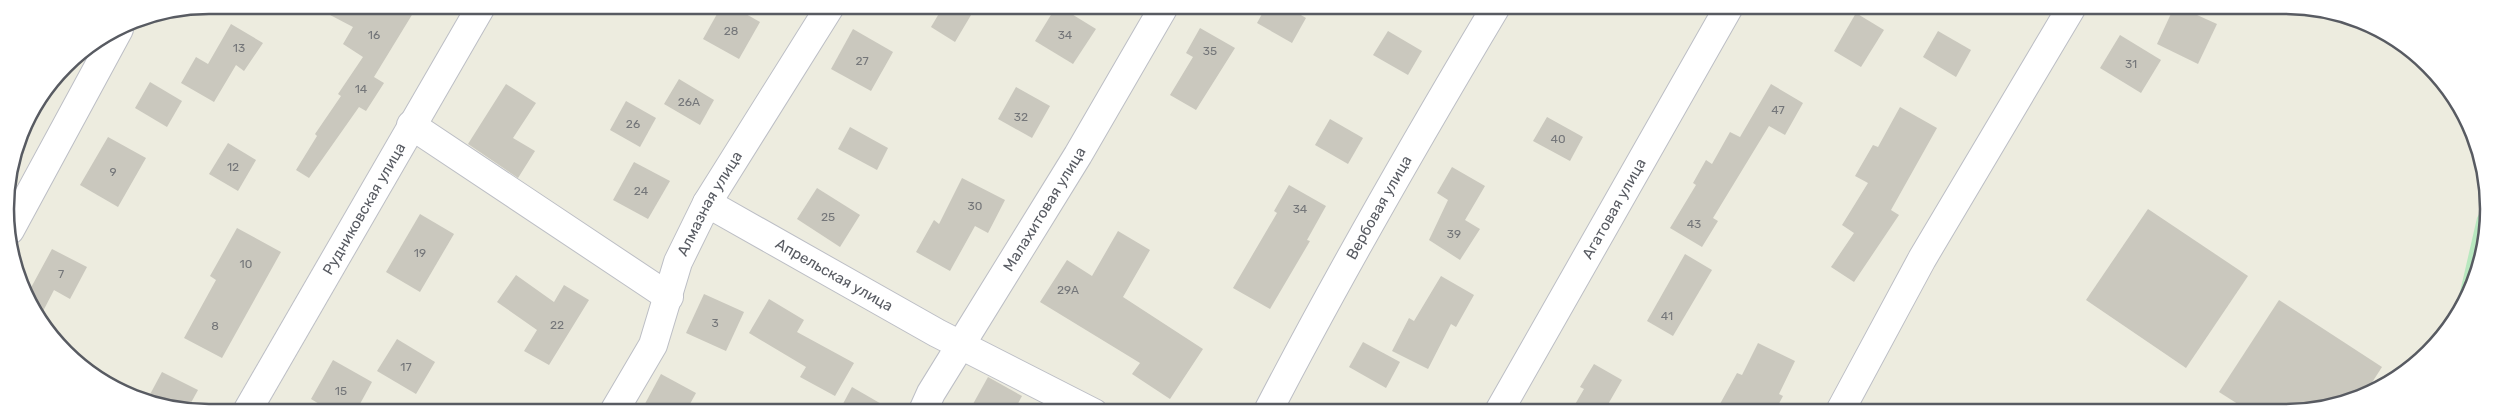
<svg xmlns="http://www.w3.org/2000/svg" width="2494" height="418" viewBox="0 0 2494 418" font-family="Rubik,sans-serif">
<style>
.green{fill:#b8e8bf}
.building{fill:#cac8be}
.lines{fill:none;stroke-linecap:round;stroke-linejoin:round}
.minor-casing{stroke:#bcbec5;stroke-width:30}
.minor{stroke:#fff;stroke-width:28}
.labels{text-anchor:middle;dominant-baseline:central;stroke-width:4;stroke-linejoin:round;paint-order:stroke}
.number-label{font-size:12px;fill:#747679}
.street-label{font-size:15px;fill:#585b62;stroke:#fff}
.rim{fill:none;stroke:#585b62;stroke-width:2.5}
</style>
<rect width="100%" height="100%" fill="#edecdf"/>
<path class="green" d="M2486,201L2489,223L2468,299L2457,305L2477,218Z"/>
<g class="building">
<path d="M311,5H418L374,77L384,83L366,111L359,107L309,178L296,170L317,136L315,134L341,96L338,94L363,57L343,44L353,27Z"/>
<path d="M722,5H730L760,22L739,59L703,39Z"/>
<path d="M944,5H977L955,42L931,27Z"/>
<path d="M1057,5L1096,29L1073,64L1035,41Z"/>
<path d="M1267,5H1284L1306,18L1292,43L1257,23Z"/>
<path d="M2175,5L2217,24L2198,64L2157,44Z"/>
<path d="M1856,13L1884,30L1861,67L1834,51Z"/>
<path d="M231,24L263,43L244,71L236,65L214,102L181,83L196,57L208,64Z"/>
<path d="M1200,28L1235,48L1196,110L1170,95L1193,57L1186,53Z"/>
<path d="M853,29L893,52L871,91L831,69Z"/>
<path d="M1388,31L1422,51L1408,75L1373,55Z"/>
<path d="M1938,31L1971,50L1956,77L1923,57Z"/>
<path d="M2120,35L2161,60L2141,93L2100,68Z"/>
<path d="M679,79L714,100L700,125L664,104Z"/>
<path d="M150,82L182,101L167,127L135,108Z"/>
<path d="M506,84L536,103L513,138L535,151L518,178L468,144Z"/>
<path d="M1771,84L1803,103L1785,135L1769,126L1713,218L1718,221L1702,247L1670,228L1696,185L1693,183L1706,160L1712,164L1730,132L1740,137Z"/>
<path d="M1016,87L1050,106L1032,138L998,119Z"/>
<path d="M626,101L656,118L640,147L610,130Z"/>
<path d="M1900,107L1937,128L1891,210L1899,215L1854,282L1831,267L1854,233L1842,225L1868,183L1855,176L1873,145L1878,147Z"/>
<path d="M1547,117L1583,137L1570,161L1533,141Z"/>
<path d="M1330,119L1363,138L1348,164L1315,145Z"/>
<path d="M850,127L888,148L877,170L838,149Z"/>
<path d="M108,137L146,158L118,207L80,185Z"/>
<path d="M228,143L256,160L238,191L209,174Z"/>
<path d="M634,162L670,181L648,219L613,200Z"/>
<path d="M1452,167L1485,186L1465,220L1480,229L1460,260L1429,240L1448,200L1437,193Z"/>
<path d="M962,178L1005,200L988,233L975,226L950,271L916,252L934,220L939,224Z"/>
<path d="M1289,185L1326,206L1307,240L1310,241L1270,309L1233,288L1277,213L1274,211Z"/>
<path d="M817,188L860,215L840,247L797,219Z"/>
<path d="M2148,209L2248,276L2186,368L2086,300Z"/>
<path d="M420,214L454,234L420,292L386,272Z"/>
<path d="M237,228L281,252L222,358L184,338L216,280L210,276Z"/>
<path d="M1118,231L1150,250L1123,297L1203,349L1170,399L1132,374L1140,363L1040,302L1067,260L1092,276Z"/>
<path d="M52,249L87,267L70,299L54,290L40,317L27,295Z"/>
<path d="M1685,254L1712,270L1673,336L1647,321Z"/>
<path d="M516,275L554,302L564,285L589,300L549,365L524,351L537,330L497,302Z"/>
<path d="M1441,276L1474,295L1456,327L1451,324L1428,369L1392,351L1409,318L1414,321Z"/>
<path d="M704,294L744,312L726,351L686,333Z"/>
<path d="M769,299L804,320L797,332L854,363L835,396L800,377L806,367L749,333Z"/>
<path d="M2279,300L2382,367L2362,398L2299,413H2252L2219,392Z"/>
<path d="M397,339L435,362L416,394L377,371Z"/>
<path d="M1363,342L1400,362L1386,388L1349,367Z"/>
<path d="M1758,343L1795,361L1779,394L1783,396L1774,413H1715L1737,373L1742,375Z"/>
<path d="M333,360L372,382L355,413H334L311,399Z"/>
<path d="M1594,364L1622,380L1603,413H1570L1584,389L1580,387Z"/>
<path d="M162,372L198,390L187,410L147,400Z"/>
<path d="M661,374L696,393L685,413H640Z"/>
<path d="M988,377L1022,396L1013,413H968Z"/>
<path d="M852,387L897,413H838Z"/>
</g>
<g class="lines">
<defs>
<g id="minor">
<path d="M411,125L669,297"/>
<path id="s1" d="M707,203L937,333L1094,413"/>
<path d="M10,230L119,29"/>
<path id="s2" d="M246,413L482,5"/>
<path id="s3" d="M613,413L653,345L678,262L707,203L831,5"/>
<path id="s4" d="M922,413L931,393L1078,155L1165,5"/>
<path id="s5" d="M1267,413C1339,274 1417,139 1497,5"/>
<path id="s6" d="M1498,413L1730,5"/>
<path d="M1839,413L1922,259L2073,5"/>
</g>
</defs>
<use href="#minor" class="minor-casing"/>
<use href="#minor" class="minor"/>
</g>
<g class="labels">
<g class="number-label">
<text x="731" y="31">28</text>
<text x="374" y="35">16</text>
<text x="1065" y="35">34</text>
<text x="239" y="48">13</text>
<text x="1210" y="51">35</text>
<text x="862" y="61">27</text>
<text x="2131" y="64">31</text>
<text x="361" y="89">14</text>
<text x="689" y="102">26А</text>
<text x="1778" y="110">47</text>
<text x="1021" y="117">32</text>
<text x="633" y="124">26</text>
<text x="1558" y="139">40</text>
<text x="233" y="167">12</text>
<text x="113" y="172">9</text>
<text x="641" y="191">24</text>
<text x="975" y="206">30</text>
<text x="1300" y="209">34</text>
<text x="828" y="217">25</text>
<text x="1694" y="224">43</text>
<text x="1454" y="234">39</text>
<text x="420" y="253">19</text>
<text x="246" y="264">10</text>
<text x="61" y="274">7</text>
<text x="1068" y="290">29А</text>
<text x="1667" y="316">41</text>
<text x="715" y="323">3</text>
<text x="557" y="325">22</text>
<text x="215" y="326">8</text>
<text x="406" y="367">17</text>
<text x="341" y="391">15</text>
</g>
<g class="street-label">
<text stroke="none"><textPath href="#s3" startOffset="232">Алмазная улица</textPath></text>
<text stroke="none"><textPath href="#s5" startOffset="234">Вербовая улица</textPath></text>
<text stroke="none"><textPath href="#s2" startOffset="236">Рудниковская улица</textPath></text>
<text stroke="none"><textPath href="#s6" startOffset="235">Агатовая улица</textPath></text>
<text stroke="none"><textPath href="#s4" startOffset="238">Малахитовая улица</textPath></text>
<text stroke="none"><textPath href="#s1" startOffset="146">Апрельская улица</textPath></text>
</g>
</g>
<path d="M0 0H2494V418H0ZM209 14H2285A195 195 0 0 1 2480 209V209A195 195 0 0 1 2285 404H209A195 195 0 0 1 14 209V209A195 195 0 0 1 209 14Z" fill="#fff" fill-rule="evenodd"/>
<path class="rim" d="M209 14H2285A195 195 0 0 1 2480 209V209A195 195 0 0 1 2285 404H209A195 195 0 0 1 14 209V209A195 195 0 0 1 209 14Z"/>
</svg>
